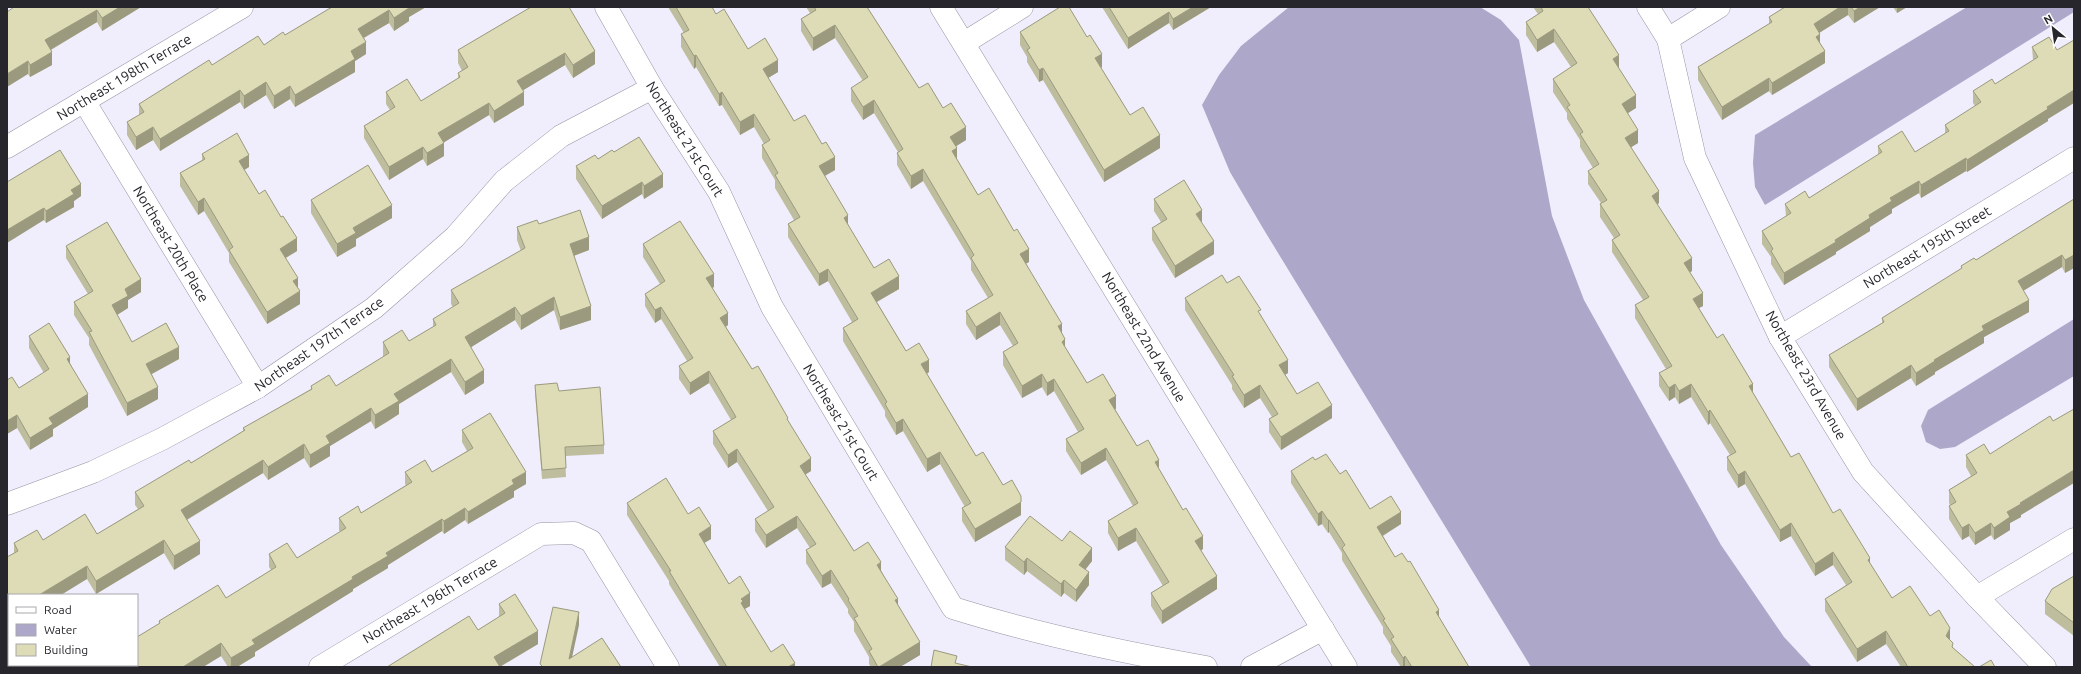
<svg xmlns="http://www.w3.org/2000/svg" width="2081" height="674" viewBox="0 0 2081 674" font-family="Ubuntu,sans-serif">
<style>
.water{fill:#ada7c9}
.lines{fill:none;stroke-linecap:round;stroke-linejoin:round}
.street-casing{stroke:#9794a3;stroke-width:23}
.secondary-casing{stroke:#9794a3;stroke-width:23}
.street{stroke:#fff;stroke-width:22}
.secondary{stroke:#fff;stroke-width:22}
.wall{fill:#bebd9d}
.shaded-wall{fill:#9b9a7f}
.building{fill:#dddcb6;stroke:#9b9a7f}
.labels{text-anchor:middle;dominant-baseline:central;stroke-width:4;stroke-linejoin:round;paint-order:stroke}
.street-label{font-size:14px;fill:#27262c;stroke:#fff}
</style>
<rect width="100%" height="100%" fill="#f0edfc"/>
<g class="water">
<path d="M1289,7H1480L1501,20L1519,40L1552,216L1584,300L1721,545L1784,637L1812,667H1531L1264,230L1230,172L1202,105L1219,75L1241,46Z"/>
<path d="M1967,7H2074V12L1765,205L1755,187L1753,163L1755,135Z"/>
<path d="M2074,319V376L1955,447L1940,449L1926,442L1921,426L1928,410Z"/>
</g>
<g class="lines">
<defs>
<g id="street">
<path d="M606,7L652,88L719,192L772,307L953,608C1036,634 1121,652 1206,667"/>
<path d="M1648,7L1668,39L1695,158L1780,337L1863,472L1977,597L2045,667"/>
<path d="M1668,39L1719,7"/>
<path d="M964,43L1022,7"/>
<path d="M84,101L258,387"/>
<path d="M7,147L242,7"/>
<path d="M1780,337L2074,158"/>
<path d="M7,504L93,472L162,439L258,387L374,308L455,237L504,181L561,136L652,88"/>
<path d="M1977,597L2074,539"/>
<path d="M320,667L541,534L574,533L591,541L668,667"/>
<path d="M1252,667L1323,629"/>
</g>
<path id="secondary" d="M941,7L1346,667"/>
</defs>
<use href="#street" class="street-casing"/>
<use href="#secondary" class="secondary-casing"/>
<use href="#street" class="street"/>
<use href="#secondary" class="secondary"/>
</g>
<g class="wall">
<path d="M14,7H141L102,31L97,22L51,50L52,65L30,77L28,74Z"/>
<path d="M332,7H426L409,17V21L394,31L389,23L364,38L366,54L355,61V72L295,107L290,99L274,109L266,95L244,109L240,102L160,151L153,140L136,150L127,135V122L139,115V104L212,65L264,45L285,35Z"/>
<path d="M531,7L595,64L573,78L565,65L523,90L524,105L494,123L489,115L444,142V156L427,166L423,159L389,180L364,138V126L390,110L386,104V92L421,101L458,79V73L462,71L458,63V50Z"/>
<path d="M668,7H712L716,14L748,49L778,72L768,78L794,121L835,170L825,176L848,225L874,268L899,289L877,302L906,351L929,372L927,374L976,456L1021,515L975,542L962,521V508L965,507L940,464L927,472L903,431L896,435L885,416V411L843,341V328L852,322L828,281L819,286L788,237V224L794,220L775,188V180L762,158V145L764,144L754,127L740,135L722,105L719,106L696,67L694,69L681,47V34L684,33Z"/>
<path d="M806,7H867L919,88L943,108L966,140L956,146L957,159L978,195L1029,262L1026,263L1062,334L1065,347L1087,383L1116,409H1115L1137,446L1159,469L1203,549L1201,550L1217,589L1162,624L1151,606V593L1163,586L1136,541L1118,551L1108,533V521L1133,506L1106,460L1081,475L1066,451V439L1078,432L1054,391L1047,396L1042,387L1022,398L1003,365V352L1013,346L1000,325L976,340L966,324V311L988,298L971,270V261L923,181L911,189L897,165V153L898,152L874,113L863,120L851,101V88L863,81L835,38L813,51L801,31V19L810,13Z"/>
<path d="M1102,7H1211L1173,30L1169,23L1128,49Z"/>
<path d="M1533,7H1588L1619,68L1636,108L1627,113L1638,143L1631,147L1659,203L1657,205L1692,271L1690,272L1703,306L1699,308L1717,338L1753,393L1791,457L1870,564L1892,598L1930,616L1950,640L1953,648L1975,667H1901L1886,644L1857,662L1825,611V599L1846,585L1833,565L1815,576L1791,536L1780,542L1745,484L1738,488L1727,470V457L1730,455L1710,423L1708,425L1691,397L1679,404L1675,397L1669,401L1659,386V373L1666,369L1635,318V305L1643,300L1612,252V240L1614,238L1600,217V204L1601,203L1588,184V171L1593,168L1580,147V140L1567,119V113L1553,92V79L1571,67L1554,42L1537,52L1526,35V22L1538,14Z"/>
<path d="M1785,7H1880L1854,23L1848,15L1819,33L1820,43L1825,63L1772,95L1769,91L1722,120L1698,80V67L1769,24V17Z"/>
<path d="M1893,7H1907L1897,13Z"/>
<path d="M1020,32L1102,67L1101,68L1130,115L1160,148L1104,182L1043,80L1039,82L1027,62V57L1020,45Z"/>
<path d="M2049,37L2048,121L1967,172L1966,171L1921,198L1919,193L1892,209V213L1870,227V231L1836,252V254L1784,285L1771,264V257L1762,244V231L1786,217L1785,204L1809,198L1878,155V146L1915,152L1945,134V125L1975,106L1973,103V91L1995,84L2033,60L2032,47Z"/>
<path d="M614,152L663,187L644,199L642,194L602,219L576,179V166L598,159Z"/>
<path d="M202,154L249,167L244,170L259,194L297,251L286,258L298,289L300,304L267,324L229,262V253L204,211L198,215L180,186V173L202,160Z"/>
<path d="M7,182L81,196L74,201V207L46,223L44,220Z"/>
<path d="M1154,199L1214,254L1175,278L1152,240V228L1161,222L1154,211Z"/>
<path d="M2074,199V268L2065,273L2062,267L2023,291L2029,312L1984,337V343L1935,372V374L1916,386L1911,378L1857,411L1829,367V355L1882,323V318L1961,269V266L1976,260Z"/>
<path d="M311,200L392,218L356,239V246L337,257L311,213Z"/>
<path d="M539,224L589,250L574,256L591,320L560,330L554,310L521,330L515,320L471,347L484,383L465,395L451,372L399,404V414L387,422L375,429L371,421L330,446V456L310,468L304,458L268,480L263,473L187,520L200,554L174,570L164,553L96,594L87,579L9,595V623L7,624V557L14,553V543L97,534L138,509L135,505V492L191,463L243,431V428L311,389V386H336L383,357V342L409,341L433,327V319L453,307L451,304V290L521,251L517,240V227Z"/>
<path d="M643,244L714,287L712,288L728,325L726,327L752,369L788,422L811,471L805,474L854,551L881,570L898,605L920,655L900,667H871L869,664V657L854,631V622L848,613V609L831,583L822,588L806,563V550L810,548L797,528L766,548L755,531V519L768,511L737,462L728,468L713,444V431L731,420L709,383L690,395L679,379V366L687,361L661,319L655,323L645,306V294L660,284L643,257Z"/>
<path d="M66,246L141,292L128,300V308L117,315L132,342L179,359L152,374L158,399L127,416L89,345V338L74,315V302L88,294L66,258Z"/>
<path d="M1227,283L1261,315L1288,373L1285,375L1297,394L1332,418L1281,450L1269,432V419L1272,417L1260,398L1244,408L1232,389V385L1185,310V298Z"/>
<path d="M29,336L70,363L88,407L53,429V436L30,450L17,428L7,434L19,388L44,373L29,348Z"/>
<path d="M535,385L559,391L604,445V454L565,456L566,477L542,479L535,393Z"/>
<path d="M462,430L526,484L514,491V497L468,524L465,520L444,534L442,531L388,565V568L353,589V591L255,652V656L237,667H228L221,656L203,667H114L137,665L159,624V621L226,598L271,570L269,567V554L297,558L340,532L339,530V518L361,513L406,485L405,484V472H432L467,451L462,442Z"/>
<path d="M1966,455L2021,515V517L2010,523V530L1994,540L1991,535L1975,545L1969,536L1962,540L1949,519V506L1950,505L1949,503V490L1971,476L1966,467Z"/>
<path d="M1315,460L1340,474L1370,509L1401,524L1383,536L1395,557L1439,617L1469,667H1401L1391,652V646L1383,633V627L1342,560V553L1329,532L1328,533L1322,524L1318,526L1291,483V471Z"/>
<path d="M627,503L688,514L711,539L704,543L729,584L750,606L744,609L771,652L795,667H720L669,584V581L627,515Z"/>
<path d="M1062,541L1092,561L1085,569L1089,585L1076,602L1064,593L1061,597L1027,571L1024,575L1005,560V547Z"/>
<path d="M2074,576V636L2045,614V601Z"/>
<path d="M499,604L538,644L500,667L478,630L499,617Z"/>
<path d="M9,649V664L8,663V650Z"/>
<path d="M9,665H49L46,667H10Z"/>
</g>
<g class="shaded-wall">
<path d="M120,7H141L102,31V18Z"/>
<path d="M408,7H426L409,17V21L394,31V18Z"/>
<path d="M1193,7H1211L1173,30V19Z"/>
<path d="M1840,7H1848V15L1814,36V24Z"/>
<path d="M1860,7H1880L1854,23V11Z"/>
<path d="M1897,7H1907L1897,13Z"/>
<path d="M97,10V22L45,53V40Z"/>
<path d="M389,10V23L358,41V29Z"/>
<path d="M1169,12V23L1128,49V38Z"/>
<path d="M835,25V38L813,51V38Z"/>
<path d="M1554,29V42L1537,52V40Z"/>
<path d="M1820,34V47L1816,37Z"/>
<path d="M366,42V54L355,61V72L295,107V95L351,51Z"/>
<path d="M595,51V64L573,78V65Z"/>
<path d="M1825,51V63L1772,95V83Z"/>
<path d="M52,52V65L30,77V65Z"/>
<path d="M565,53V65L517,94V81Z"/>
<path d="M1102,54V67L1095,71V58Z"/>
<path d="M696,55V67L694,69V56Z"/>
<path d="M1619,55V68L1613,72V59Z"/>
<path d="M778,60V72L763,81V69Z"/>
<path d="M28,61V74L7,87V74Z"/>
<path d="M1043,68V80L1039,82V70Z"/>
<path d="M1769,78V91L1722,120V107Z"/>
<path d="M266,82V95L244,109V96Z"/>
<path d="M290,86V99L274,109V96Z"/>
<path d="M240,90V102L160,151V139Z"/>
<path d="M2074,90V103L2048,119V121L1967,172V160L2047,107Z"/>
<path d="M524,92V105L494,123V111Z"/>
<path d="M722,92V105L719,106V94Z"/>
<path d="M1636,95V108L1622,117V104Z"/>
<path d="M874,100V113L863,120V107Z"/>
<path d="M489,103V115L438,146V133Z"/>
<path d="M754,114V127L740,135V122Z"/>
<path d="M153,127V140L136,150V137Z"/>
<path d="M966,127V140L950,150V137Z"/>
<path d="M1638,130V143L1625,151V138Z"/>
<path d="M1160,135V148L1104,182V170Z"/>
<path d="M444,143V156L427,166V153Z"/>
<path d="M423,147V159L389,180V167Z"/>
<path d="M957,148V161L952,151Z"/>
<path d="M249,155V167L239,173V161Z"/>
<path d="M835,157V170L819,179V166Z"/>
<path d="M1966,158V171L1921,198V185Z"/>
<path d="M923,169V181L911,189V176Z"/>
<path d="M663,174V187L644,199V186Z"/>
<path d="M1919,181V193L1892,209V213L1870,227V231L1836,252V254L1784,285V273L1835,240L1869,215L1890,198Z"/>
<path d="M642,182V194L602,219V206Z"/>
<path d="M81,184V196L74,201V207L46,223V211L71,190Z"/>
<path d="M1659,191V203L1652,208V196Z"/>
<path d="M204,198V211L198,215V202Z"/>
<path d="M392,205V218L356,239V246L337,257V244L353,228Z"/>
<path d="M44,208V220L7,243V230Z"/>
<path d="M1202,210V223L1196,214Z"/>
<path d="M848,215V228L844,218Z"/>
<path d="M589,237V250L570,257V244Z"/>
<path d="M297,238V251L280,261V249Z"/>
<path d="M1214,241V254L1175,278V266Z"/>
<path d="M1029,249V262L1020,267V254Z"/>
<path d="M2062,255V267L2018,294V281Z"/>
<path d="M2074,255V268L2065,273V260Z"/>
<path d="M1692,258V271L1684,276V263Z"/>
<path d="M828,269V281L819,286V274Z"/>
<path d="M714,274V287L706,291V278Z"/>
<path d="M899,276V289L871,305V293Z"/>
<path d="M298,278V290L293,281Z"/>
<path d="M141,279V292L128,300V308L112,318V305L125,289Z"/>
<path d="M300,291V304L267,324V312Z"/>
<path d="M1703,293V306L1693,311V299Z"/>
<path d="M554,297V310L521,330V316Z"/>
<path d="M2029,300V312L1984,337V343L1935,372V374L1916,386V373L1982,326Z"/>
<path d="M591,306V320L560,330V317Z"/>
<path d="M515,307V320L465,351V337Z"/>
<path d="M661,307V319L655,323V310Z"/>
<path d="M1000,312V325L976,340V327Z"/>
<path d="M728,313V325L720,330V318Z"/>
<path d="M1062,324V336L1058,326Z"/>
<path d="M1065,339V352L1062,342Z"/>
<path d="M179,347V359L146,377V364Z"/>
<path d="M70,357V370L67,359Z"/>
<path d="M451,359V372L399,404V414L375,429V415L394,394Z"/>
<path d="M929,360V372L921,377V364Z"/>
<path d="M1288,360V373L1279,378V365Z"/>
<path d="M1911,365V378L1857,411V399Z"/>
<path d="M484,370V383L465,395V382Z"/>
<path d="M709,371V383L690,395V383Z"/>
<path d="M1042,374V387L1022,398V386Z"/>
<path d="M1054,379V391L1047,396V383Z"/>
<path d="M1675,384V397L1669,401V388Z"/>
<path d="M1691,384V397L1679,404V391Z"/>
<path d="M1753,384V397L1749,386Z"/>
<path d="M1260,385V398L1244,408V395Z"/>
<path d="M158,387V399L127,416V403Z"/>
<path d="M88,394V407L53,429V436L30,450V438L49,418Z"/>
<path d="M1116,396V409L1109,412V400Z"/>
<path d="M1332,405V418L1281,450V437Z"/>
<path d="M371,408V421L330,446V456L310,468V455L326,436Z"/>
<path d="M1710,410V423L1708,425V412Z"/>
<path d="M17,415V428L7,434V421Z"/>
<path d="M903,419V431L896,435V423Z"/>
<path d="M304,444V458L268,480V467Z"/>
<path d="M1106,448V460L1081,475V463Z"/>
<path d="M737,449V462L728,468V455Z"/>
<path d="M940,452V464L927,472V459Z"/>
<path d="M811,458V471L800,478V466Z"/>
<path d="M263,460V473L181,523V510Z"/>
<path d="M1159,460V472L1155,462Z"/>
<path d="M2074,470V483L2021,515V517L2010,523V530L1994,540V528L2007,512L2020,503Z"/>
<path d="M1745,471V484L1738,488V475Z"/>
<path d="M526,472V484L514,491V497L468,524V512L512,480Z"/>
<path d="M1021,502V515L975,542V529Z"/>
<path d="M465,508V520L444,534V521Z"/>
<path d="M1322,511V524L1318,526V514Z"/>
<path d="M1401,512V524L1377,539V527Z"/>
<path d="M797,516V528L766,548V535Z"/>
<path d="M442,519V531L388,565V568L353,589V591L255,652V656L237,667H231V658L252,640L352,577L386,553Z"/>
<path d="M1328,520H1329V532L1328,533Z"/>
<path d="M1791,523V536L1780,542V530Z"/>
<path d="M1991,523V535L1975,545V533Z"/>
<path d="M1969,524V536L1962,540V528Z"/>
<path d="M711,526V539L699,546V534Z"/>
<path d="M1136,528V541L1118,551V538Z"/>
<path d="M1203,536V549L1195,554V541Z"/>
<path d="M164,540V553L96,594V581Z"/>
<path d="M200,541V554L174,570V556Z"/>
<path d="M1092,548V561L1079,578V565Z"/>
<path d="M1833,552V565L1815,576V564Z"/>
<path d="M1027,558V571L1024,575V562Z"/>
<path d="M1870,558V571L1868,560Z"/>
<path d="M881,562V575L877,565Z"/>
<path d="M87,566V579L61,595H39Z"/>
<path d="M831,570V583L822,588V576Z"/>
<path d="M1089,572V585L1076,602V590Z"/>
<path d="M1217,576V589L1162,624V611Z"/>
<path d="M1064,580V593L1061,597V584Z"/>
<path d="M750,593V606L743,610L741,603V599Z"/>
<path d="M898,599V611L895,600Z"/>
<path d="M9,609V623L7,624V611Z"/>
<path d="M1439,610V622L1436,612Z"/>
<path d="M579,612V625L570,667L569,659Z"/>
<path d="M1950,628V641L1946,636Z"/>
<path d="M538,631V644L499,667L494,657Z"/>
<path d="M1886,631V644L1857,662V649Z"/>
<path d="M920,642V655L900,667H879Z"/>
<path d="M221,643V656L203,667H183Z"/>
<path d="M1405,656V667H1403V658Z"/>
<path d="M795,663V667H788Z"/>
<path d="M27,665H49L46,667H23Z"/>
</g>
<g class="building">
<path d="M14,7H120L102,18L97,10L45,40L52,52L30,65L28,61L7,74V12Z"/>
<path d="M332,7H409V8L394,18L389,10L358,29L366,42L351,51L355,59L295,95L290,86L274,96L266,82L244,96L240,90L160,139L153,127L136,137L127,122L144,112L139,104L209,60L212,65L258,36L264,45L283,32L285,35Z"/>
<path d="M531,7H569L595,51L573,65L565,53L517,81L524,92L494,111L489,103L438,133L444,143L427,153L423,147L389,167L364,126L395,107L386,92L407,79L421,101L460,77L458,73L468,67L458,50Z"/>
<path d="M676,7H712L716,14L724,9L748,49L765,38L778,60L763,69L794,121L805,115L822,144L826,142L835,157L819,166L848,215L844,218L874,268L889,259L899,276L871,293L906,351L919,343L929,360L921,364L976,456L983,452L1003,485L1012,480L1021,496V502L975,529L962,508L971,503L940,452L927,459L903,419L896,423L885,404L887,402L843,328L858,319L828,269L819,274L788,224L800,217L775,175L778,173L762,145L770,140L754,114L740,122L722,92L719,94L696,55L694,56L681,34L689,30Z"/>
<path d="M814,7H867L919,88L928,83L943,108L951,103L966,127L950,137L957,148L952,151L978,195L989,188L1014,231L1017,229L1029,249L1020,254L1062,324L1058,326L1065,339L1062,342L1087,383L1103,374L1116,396L1109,400L1137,446L1148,440L1159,460L1155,462L1183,510L1186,508L1203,536L1195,541L1217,576L1162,611L1151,593L1169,582L1136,528L1118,538L1108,521L1138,503L1106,448L1081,463L1066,439L1084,429L1054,379L1047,383L1042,374L1022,386L1003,352L1018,343L1000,312L976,327L966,311L993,295L971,258L974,255L923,169L911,176L897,153L903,149L874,100L863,107L851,88L868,77L835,25L813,38L801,19L816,10Z"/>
<path d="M1060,7H1064V8L1065,7H1069L1087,37L1090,35L1102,54L1095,58L1130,115L1143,107L1160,135L1104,170L1043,68L1039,70L1027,50L1030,48L1020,32Z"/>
<path d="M1109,7H1193L1173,19L1169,12L1128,38Z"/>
<path d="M1541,7H1588L1619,55L1613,59L1636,95L1622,104L1638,130L1625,138L1659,191L1652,196L1692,258L1684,263L1703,293L1693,299L1717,338L1723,334L1753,384L1749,386L1791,457L1799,453L1833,513L1840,509L1870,558L1868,560L1892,598L1910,586L1930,616L1939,610L1950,628L1946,636L1953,643L1952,647L1975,667H1908L1886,631L1857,649L1825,599L1852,582L1833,552L1815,564L1791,523L1780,530L1745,471L1738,475L1727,457L1736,452L1710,410L1708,412L1691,384L1679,391L1675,384L1669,388L1659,373L1672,366L1635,305L1649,297L1612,240L1620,235L1600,204L1607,200L1588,171L1599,164L1580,134L1583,132L1567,107L1570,105L1553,79L1577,63L1554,29L1537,40L1526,22L1543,11Z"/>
<path d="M1785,7H1840L1814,24L1820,34L1816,37L1825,51L1772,83L1769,78L1722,107L1698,67L1772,22L1769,17Z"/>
<path d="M1851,7H1860L1854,11Z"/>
<path d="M2049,37L2057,50L2074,40V90L2047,107L2048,109L1967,160L1966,158L1921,185L1919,181L1890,198L1892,201L1869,215L1870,218L1835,240L1836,242L1784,273L1771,251L1773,249L1762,231L1791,213L1785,204L1805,191L1809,198L1882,152L1878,146L1902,131L1915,152L1949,131L1945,125L1981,102L1973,91L1992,79L1995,84L2038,57L2032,47Z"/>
<path d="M237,133L249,155L239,161L259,194L265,190L281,217L283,216L297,238L280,249L298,278L293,281L300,291L267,312L229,250L233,247L204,198L198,202L180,173L205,159L202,154Z"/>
<path d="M639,137L663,174L644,186L642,182L602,206L576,166L595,155L598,159L612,150L614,152Z"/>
<path d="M60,150L81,184L71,190L74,194L46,211L44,208L7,230V182Z"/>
<path d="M368,165L392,205L353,228L356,233L337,244L311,200Z"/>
<path d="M1184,180L1202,210L1196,214L1214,241L1175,266L1152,228L1167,219L1154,199Z"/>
<path d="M2074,199V255L2065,260L2062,255L2018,281L2029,300L1982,326L1984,330L1934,360L1935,361L1916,373L1911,365L1857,399L1829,355L1884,322L1882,318L1962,268L1961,266L1974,258L1976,260Z"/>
<path d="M580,210L589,237L570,244L591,306L560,317L554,297L521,316L515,307L465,337L484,370L465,382L451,359L394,394L399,401L375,415L371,408L326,436L330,443L310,455L304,444L268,467L263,460L181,510L200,541L174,556L164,540L96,581L87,566L39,595H9V609L7,611V557L18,551L14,543L37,530L43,540L85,514L97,534L144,506L135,492L189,460L191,463L245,430L243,428L312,389L311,386L329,375L336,386L389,353L383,342L402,330L409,341L436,325L433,319L459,303L451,290L525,248L517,227L537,220L539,224Z"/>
<path d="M680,221L714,274L706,278L728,313L720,318L752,369L758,366L788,418L787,419L811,458L800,466L854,551L868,542L881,562L877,565L898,599L895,600L920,642L879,667H878L869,651L872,649L854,618L858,616L848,600L849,599L831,570L822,576L806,550L816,544L797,516L766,535L755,519L774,507L737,449L728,455L713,431L736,417L709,371L690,383L679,366L693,358L661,307L655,310L645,294L665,281L643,244Z"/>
<path d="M107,222L141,279L125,289L128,296L112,305L132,342L166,323L179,347L146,364L158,387L127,403L89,332L92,331L74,302L93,291L66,246Z"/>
<path d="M1222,275L1227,283L1239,276L1261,310L1258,311L1288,360L1279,365L1297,394L1318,382L1332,405L1281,437L1269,419L1278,414L1260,385L1244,395L1232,376L1234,375L1185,298Z"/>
<path d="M49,323L70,357L67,359L88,394L49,418L53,424L30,438L17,415L7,421V380L12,377L19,388L49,369L29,336Z"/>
<path d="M557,383L559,391L600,387L604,445L565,447L566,468L542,470L535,385Z"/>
<path d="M2074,409V470L2020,503L2021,504L2007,512L2010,517L1994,528L1991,523L1975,533L1969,524L1962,528L1949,506L1956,502L1949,490L1977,473L1966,455L1984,444L1990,454L2050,416L2053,421Z"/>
<path d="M490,413L526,472L512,480L514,484L468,512L465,508L444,521L442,519L386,553L388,556L352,577L353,579L252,640L255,644L231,658L221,643L183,667H114L117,665H137V637L160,623L159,621L218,585L226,598L276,567L269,554L287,543L297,558L346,528L339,518L358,506L361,513L412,482L405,472L425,460L432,472L473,448L462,430Z"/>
<path d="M1326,454L1340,474L1346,470L1370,509L1391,496L1401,512L1377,527L1395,557L1402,553L1408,562L1410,561L1439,610L1436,612L1469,667H1412L1405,656L1403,658L1391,639L1394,637L1383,620L1385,619L1342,548L1345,545L1329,520H1328L1322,511L1318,514L1291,471L1313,457L1315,460Z"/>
<path d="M666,478L688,514L699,507L711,526L699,534L729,584L740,576L750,593L741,599L743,601L741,603L771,652L783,644L795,663L788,667H727L669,571H671L627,503Z"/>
<path d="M1030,516L1062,541L1070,531L1092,548L1079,565L1089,572L1076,590L1064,580L1061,584L1027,558L1024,562L1005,547Z"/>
<path d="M2074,576V623L2045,601L2052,589Z"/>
<path d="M515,594L538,631L494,657L500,667H387L469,616L478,630L505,613L499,604Z"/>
<path d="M553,607L579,612L569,659L602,638L621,667H543L540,664Z"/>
<path d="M934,650L957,656L955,663L972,667H931Z"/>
<path d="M1991,660L1995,667H1979Z"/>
<path d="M17,665H27L23,667H18Z"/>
</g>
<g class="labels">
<g class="street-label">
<text transform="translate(124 77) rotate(-31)">Northeast 198th Terrace</text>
<text transform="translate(685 139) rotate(58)">Northeast 21st Court</text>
<text transform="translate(171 244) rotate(59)">Northeast 20th Place</text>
<text transform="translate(1927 247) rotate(-31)">Northeast 195th Street</text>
<text transform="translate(1144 337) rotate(59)">Northeast 22nd Avenue</text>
<text transform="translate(319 344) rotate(-35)">Northeast 197th Terrace</text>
<text transform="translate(1806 375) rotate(60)">Northeast 23rd Avenue</text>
<text transform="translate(841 422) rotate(59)">Northeast 21st Court</text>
<text transform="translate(430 600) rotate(-31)">Northeast 196th Terrace</text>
</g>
</g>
<rect width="2081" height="674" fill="none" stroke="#27262c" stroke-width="16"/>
<rect x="8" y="594" width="130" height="72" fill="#ffffff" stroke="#a9a8ab"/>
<rect x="16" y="607" width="20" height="6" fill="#ffffff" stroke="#a9a8ab"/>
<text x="44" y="614" font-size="12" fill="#27262c">Road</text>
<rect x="16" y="624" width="20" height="12" fill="#ada7c9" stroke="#a9a8ab"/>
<text x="44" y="634" font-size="12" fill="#27262c">Water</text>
<rect x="16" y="644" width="20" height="12" fill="#dddcb6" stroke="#a9a8ab"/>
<text x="44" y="654" font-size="12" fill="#27262c">Building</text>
<g transform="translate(2053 28) rotate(331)" stroke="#ffffff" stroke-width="3" paint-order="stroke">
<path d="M0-3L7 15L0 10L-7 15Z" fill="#27262c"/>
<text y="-6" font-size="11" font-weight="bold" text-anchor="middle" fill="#27262c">N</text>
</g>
</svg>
